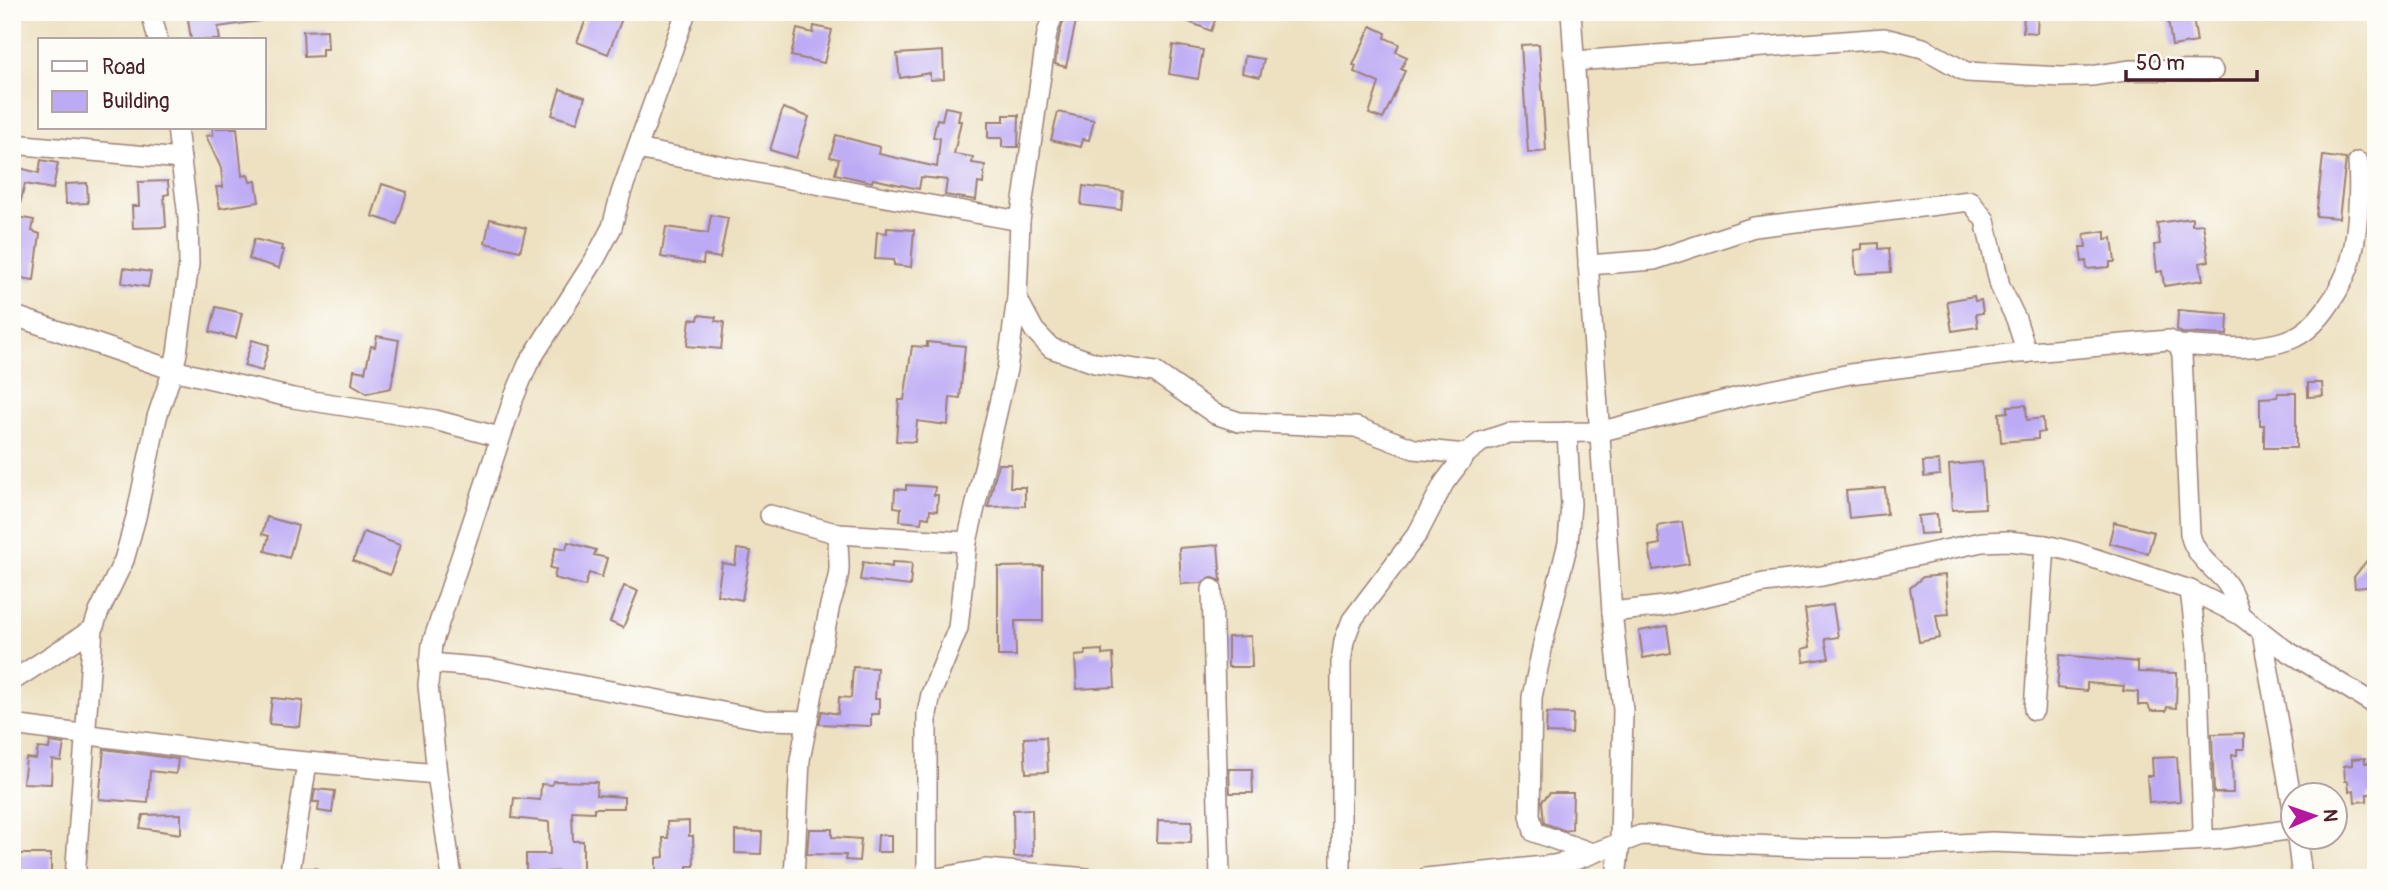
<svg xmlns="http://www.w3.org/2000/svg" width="2388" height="890" viewBox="0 0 2388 890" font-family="Pangolin,sans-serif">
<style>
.building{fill:#bdaaf5}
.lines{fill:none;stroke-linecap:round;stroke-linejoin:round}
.street-casing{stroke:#9c8076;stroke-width:22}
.street{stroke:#fff;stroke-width:19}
</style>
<rect width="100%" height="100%" fill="#fdfcf7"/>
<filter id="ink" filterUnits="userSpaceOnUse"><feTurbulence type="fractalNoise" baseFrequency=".0143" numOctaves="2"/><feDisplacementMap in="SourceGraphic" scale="14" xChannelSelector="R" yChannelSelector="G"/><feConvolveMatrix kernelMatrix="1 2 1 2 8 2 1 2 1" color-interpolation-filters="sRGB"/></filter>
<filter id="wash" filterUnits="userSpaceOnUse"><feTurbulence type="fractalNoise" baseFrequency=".00686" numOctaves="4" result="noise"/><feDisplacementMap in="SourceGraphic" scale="28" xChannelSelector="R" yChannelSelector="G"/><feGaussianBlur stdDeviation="1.57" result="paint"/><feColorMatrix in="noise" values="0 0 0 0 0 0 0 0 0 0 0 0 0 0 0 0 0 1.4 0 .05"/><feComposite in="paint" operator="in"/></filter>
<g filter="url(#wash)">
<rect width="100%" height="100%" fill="#ede1c1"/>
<g id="blocks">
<g class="building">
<path d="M187,12H260V21L218,27L220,40H191Z"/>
<path d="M589,12H614L623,16L608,54L577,42Z"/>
<path d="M1066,12H1078L1066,67L1055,64L1059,36Z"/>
<path d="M1165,12H1218L1211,31Z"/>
<path d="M2024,12H2038L2037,33L2023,32Z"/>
<path d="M2175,12H2192L2197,42L2172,46L2167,14Z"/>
<path d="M814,26L832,30L824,63L791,56L797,29L813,33Z"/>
<path d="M1371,26L1386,33L1385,38L1399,44L1396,52L1407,57L1401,69L1405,71L1383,119L1369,114L1379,83L1354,72L1356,66L1353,65Z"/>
<path d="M327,30L328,49H322V56L304,57L303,31Z"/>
<path d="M1539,44L1546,151L1528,153L1521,45Z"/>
<path d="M1173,45L1203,50L1198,79L1169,74Z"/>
<path d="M943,51L944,79L930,80V73L900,78L897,54Z"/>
<path d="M1245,56L1264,59L1260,77L1242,73Z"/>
<path d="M560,89L585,97L577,123L552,115Z"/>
<path d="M945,107L960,110L958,121H961L954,154L973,157L972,163L985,165L983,184L978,183L976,200L945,195L947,180L921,177L919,189L873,179L872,182L835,174L839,159L830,157L836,135L880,147L879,154L937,167L940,138L933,137L937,119L942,120Z"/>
<path d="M783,108L809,117L796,158L770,150Z"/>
<path d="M1058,112L1094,120L1089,140L1083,139L1081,147L1051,140Z"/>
<path d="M1004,115H1019L1018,147H1002V138H988V121H1004Z"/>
<path d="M212,128H237L242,176L248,175L250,182L256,181L259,202L220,208L216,187H223L221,168L206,136L213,135Z"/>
<path d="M2323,156L2346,159L2339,218L2316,216Z"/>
<path d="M41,160L58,163L53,189L25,184L17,216L12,215V166L39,173Z"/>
<path d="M168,181L169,194L164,195L166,227L133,228L132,206H139L138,182Z"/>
<path d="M87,183L88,203L66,204L65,184Z"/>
<path d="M382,184L407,192L397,224L372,216Z"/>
<path d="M1083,186L1123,191L1121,210L1081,205Z"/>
<path d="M711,215L728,218L720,258L704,255L703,264L661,257L666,227L708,233Z"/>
<path d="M12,216L34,220L32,231L40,234L34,280L12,277Z"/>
<path d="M2192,218V225L2203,224L2209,261L2200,263L2203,280L2164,286L2162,271L2157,272L2154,245L2160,244L2157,223Z"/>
<path d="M490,219L526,228L520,251L485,243Z"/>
<path d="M887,228L914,230L911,267L894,265V260L875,259L877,232L887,233Z"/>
<path d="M2105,231V239L2112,238L2115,262H2110V267L2087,269L2086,261L2082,262L2080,247H2086L2084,234Z"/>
<path d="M254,239L282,246L281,250H284L279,268L249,259Z"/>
<path d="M1879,243V249L1889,248L1891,272L1856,274L1854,250L1862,249V244Z"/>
<path d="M124,268L151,272L148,287L122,283Z"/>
<path d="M1974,296L1975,301L1981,300L1983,313L1976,314L1978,327L1952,331L1947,301Z"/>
<path d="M216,307L242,313L236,338L210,332Z"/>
<path d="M2178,310L2228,314L2227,335L2182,333L2177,330Z"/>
<path d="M699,315L716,317L715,321L724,322L721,349L687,346L690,319L698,320Z"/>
<path d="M377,336L399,340L391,388L367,393L352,384L354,370L365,372L371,346L375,347Z"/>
<path d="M252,340L269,345L262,371L244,366Z"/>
<path d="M927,342L965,346L960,398L950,397L948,425L917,421L915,442L896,441L899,400H904L912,346L927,347Z"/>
<path d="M2308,383H2322L2323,396L2308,397Z"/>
<path d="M2278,393H2296V448H2264V425H2260V398L2277,397Z"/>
<path d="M2026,405L2027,420L2043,418L2044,432L2038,433V439L2001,442L1999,413L2008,412V406Z"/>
<path d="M1939,461L1940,475L1924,477L1923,462Z"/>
<path d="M1982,462L1985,508L1952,510L1949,465Z"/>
<path d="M998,464H1011L1010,487H1025V506L988,507Z"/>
<path d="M906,485L935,487L934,495H938L937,511L930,510L929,518L922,517L921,523L900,521L901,508L894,507L895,489L906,490Z"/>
<path d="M1885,488L1887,514L1849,518L1846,491Z"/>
<path d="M1937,514L1938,533L1920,534L1918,516Z"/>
<path d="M267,517L298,526L289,558L265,551L269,536L262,534Z"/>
<path d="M1682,522L1689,564L1653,570L1649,546L1660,544L1657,526Z"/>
<path d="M2114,522L2154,532L2148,553L2109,543Z"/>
<path d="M364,532L400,545L390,575L353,561Z"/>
<path d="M568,542L596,550L594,555L607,558L602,577L589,573L585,586L554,578L556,569L550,568L556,547L566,549Z"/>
<path d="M1218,545L1221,581L1211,577L1201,583L1181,584L1179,548Z"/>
<path d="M737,549L751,551L742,600L717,595L722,563L735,565Z"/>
<path d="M2376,549V586L2355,588L2354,577Z"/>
<path d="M863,562L892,567V562L912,563L910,586L860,580Z"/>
<path d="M1043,566V621H1015L1016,656H998V567Z"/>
<path d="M1945,575L1949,614L1936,615L1940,638L1919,642L1910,588L1923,577Z"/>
<path d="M624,586L638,591L623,628L610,622Z"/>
<path d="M1833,605L1838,637L1825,639L1829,658L1804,662L1802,649L1810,647L1805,609Z"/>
<path d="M1667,626L1671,653L1643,658L1639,631Z"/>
<path d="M1251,636L1252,667H1228V637Z"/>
<path d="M1102,650V655L1113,654L1115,687L1077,689L1075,656L1085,655V651Z"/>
<path d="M2060,655L2138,662V672L2177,673L2176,708L2167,707L2166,711H2151L2148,705H2138V692L2123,691L2124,686L2087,683V691L2057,688Z"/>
<path d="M853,667L877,668L875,699H879V714H871V726L819,724L822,711L838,714L839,697L851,698Z"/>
<path d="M272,698L303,701L300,727L269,724Z"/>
<path d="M1547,713L1573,714L1572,734L1546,733Z"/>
<path d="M2244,733V749H2237V755H2232L2233,793H2214L2212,734Z"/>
<path d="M1046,737L1048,772L1026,773L1024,738Z"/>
<path d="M50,742L64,744L61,761L52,760L51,784L23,783L26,758L36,759L38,748L49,749Z"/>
<path d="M104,749L178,759L176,774L150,771L148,803L99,799Z"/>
<path d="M2177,757L2180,801L2149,803L2147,776H2153L2152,758Z"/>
<path d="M2365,758V763H2371L2373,794H2367V801L2355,802L2354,790L2349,791L2348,781H2345L2344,766L2352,765V759Z"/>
<path d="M1229,769H1252L1253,793H1230Z"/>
<path d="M553,781L597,782L596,795L624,797V808H594V812L572,811L573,841H583V871L547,872L548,878H526V854H550L549,822L512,818L514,798L540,800L541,784L552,785Z"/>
<path d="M315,789L335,791L332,813L318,811L319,802H313Z"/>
<path d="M1550,793H1573L1572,829L1566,831L1544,823L1542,801Z"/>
<path d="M1032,809L1033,856L1014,857L1013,810Z"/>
<path d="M181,814V834L140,828L143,815Z"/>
<path d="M1158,820L1192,821L1191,843L1157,842Z"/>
<path d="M689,821V836H693L694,866H687L688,878H656V858L664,857L663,838H668L667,822Z"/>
<path d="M809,829H832V837L861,839L859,861L845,860L846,855L807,854Z"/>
<path d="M735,831L762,832L761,854L735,853Z"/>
<path d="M878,835H891V852H877Z"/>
<rect x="16" y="854" width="35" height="24"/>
</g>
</g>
</g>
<g filter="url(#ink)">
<use href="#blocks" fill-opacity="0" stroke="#9c8076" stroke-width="2"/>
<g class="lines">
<defs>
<g id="street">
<path d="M151,12L158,40"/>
<path d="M1571,12L1612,612L1664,606L1764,583L1822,576L1982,542L2008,541L2045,545L2075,552L2190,590L2240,615L2284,649L2376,705"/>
<path d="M1575,61L1884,38L1923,48L1966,72L2062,77L2091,76L2131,70L2213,71"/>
<path d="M12,144L181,159"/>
<path d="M637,149L857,192L1020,221"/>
<path d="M1588,265L1654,260L1754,227L1970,201L1985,220L2000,286L2016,319L2027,353"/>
<path d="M1017,298L1034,330L1051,348L1095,363L1155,372L1215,414L1239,422L1356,427L1414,449L1466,454"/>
<path d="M12,315L173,370L293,398L435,420L499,437"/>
<path d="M2179,345C2215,347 2256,352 2291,339C2317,329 2338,294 2348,269C2358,242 2360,192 2358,162"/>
<path d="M1567,432L1571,504L1568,543L1546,630L1532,697L1530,815L1534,832L1592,853"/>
<path d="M770,515L839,534L967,542"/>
<path d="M1212,589L1220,878"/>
<path d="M2190,590L2197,649L2203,829L2199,840"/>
<path d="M1612,612L1623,710L1620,842L1616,878"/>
<path d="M2262,632L2294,814"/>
<path d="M429,663L489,668L765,720L808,721"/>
<path d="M12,681L93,629L98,614L124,560L136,517L157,417L173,370L177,353L189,264L188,217L177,128"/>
<path d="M2034,710L2045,545"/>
<path d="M12,725L275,759L437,774"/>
<path d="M2297,838L2302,878"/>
<path d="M75,878L93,629"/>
<path d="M289,878L307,763"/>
<path d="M297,878H313"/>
<path d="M452,878L437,774L428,685L432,644L514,397L528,364L595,259L612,227L621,193L686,12"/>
<path d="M794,878L800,760L830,605C834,592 840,577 839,564C839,553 837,545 839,534"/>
<path d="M927,878V714L931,694L958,628L967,542L1007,369L1017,298L1020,221L1047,33L1054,12"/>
<path d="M938,878L986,869L1087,878"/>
<path d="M1341,878V663L1344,641L1352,620L1418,533L1444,483L1466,454L1481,442L1508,433L1598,432L1747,395L1850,374L2008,354L2169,340L2179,345L2182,355L2190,534C2195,555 2209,564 2223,579C2232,589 2236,602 2240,615"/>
<path d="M1426,878L1554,865L1575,860L1641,835L1664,836L1706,843L1825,848H1888L1992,842L2098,846L2224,839L2294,829"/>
</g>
</defs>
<use href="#street" class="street-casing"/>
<use href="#street" class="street"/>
</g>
</g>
<rect width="2388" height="890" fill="none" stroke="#fdfcf7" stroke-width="42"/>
<rect x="38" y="38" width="228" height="91" fill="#fdfcf7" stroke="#b5a4a5" stroke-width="2"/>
<rect x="52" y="61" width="35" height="10" fill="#ffffff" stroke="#b5a4a5" stroke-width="2"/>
<text x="102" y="74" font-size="21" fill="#4a1f2b">Road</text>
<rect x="52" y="91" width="35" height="21" fill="#bdaaf5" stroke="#b5a4a5" stroke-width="2"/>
<text x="102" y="108" font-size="21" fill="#4a1f2b">Building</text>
<g transform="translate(2314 816) rotate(88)"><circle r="33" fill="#fdfcf7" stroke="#b5a4a5" stroke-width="2"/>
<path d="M0-5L12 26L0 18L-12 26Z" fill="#b5179e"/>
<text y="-10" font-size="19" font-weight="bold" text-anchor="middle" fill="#4a1f2b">N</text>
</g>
<path d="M2126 70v10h131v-10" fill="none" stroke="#4a1f2b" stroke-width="3.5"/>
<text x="2136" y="70" font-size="21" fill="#4a1f2b" stroke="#fdfcf7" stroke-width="5" paint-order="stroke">50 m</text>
</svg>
